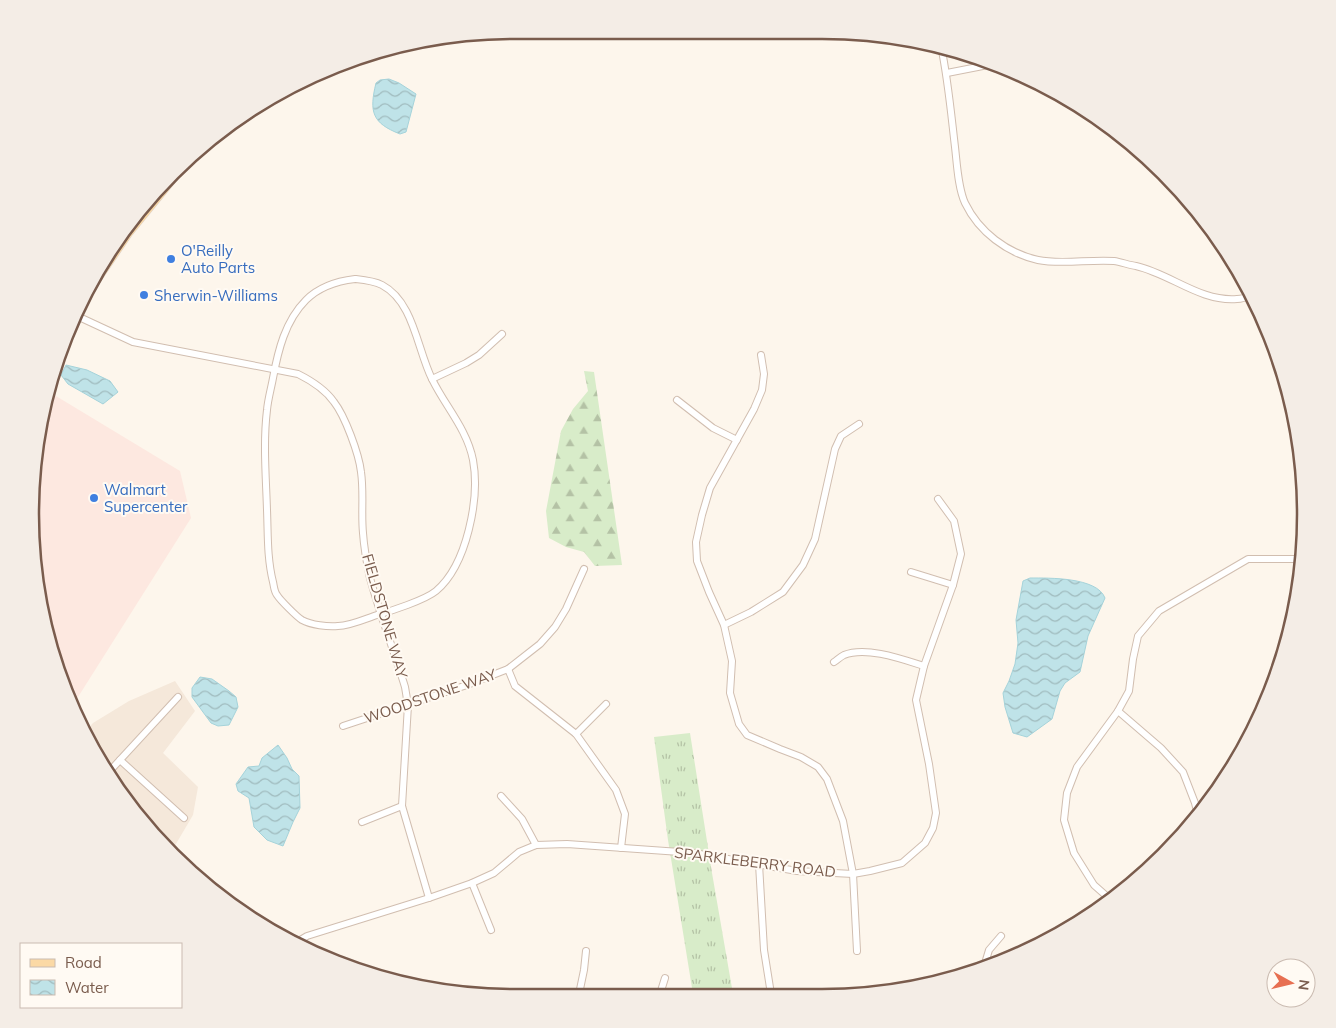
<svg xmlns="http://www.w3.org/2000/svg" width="1336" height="1028" viewBox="0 0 1336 1028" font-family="Mulish,sans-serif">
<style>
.residential{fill:#f5e8da}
.commercial{fill:#fde8e0}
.grass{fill:url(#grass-tufts)}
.forest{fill:url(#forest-firs)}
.water{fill:url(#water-waves);stroke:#a5d3da}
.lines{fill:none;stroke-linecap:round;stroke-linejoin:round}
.street-casing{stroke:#d1beb0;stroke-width:8}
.primary-casing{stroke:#dad1cd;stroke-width:11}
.street{stroke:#fff;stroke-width:6}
.primary{stroke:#fbd9a5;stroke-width:10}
.shop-dot{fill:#3f7fe0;stroke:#fffaf3;stroke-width:2}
.labels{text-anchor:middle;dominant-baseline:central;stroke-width:4;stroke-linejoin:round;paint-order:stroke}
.shop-label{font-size:15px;fill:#366cbe;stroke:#fffaf3;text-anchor:start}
.street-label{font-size:15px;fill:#7a5c4d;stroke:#fffaf3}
.rim{fill:none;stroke:#7a5c4d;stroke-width:2.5}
</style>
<defs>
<pattern id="grass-tufts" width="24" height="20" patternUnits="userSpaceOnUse" patternTransform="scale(1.25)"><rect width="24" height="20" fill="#d8ecc9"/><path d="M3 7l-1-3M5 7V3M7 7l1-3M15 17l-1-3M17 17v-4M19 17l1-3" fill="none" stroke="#b4c2a5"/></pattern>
<pattern id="forest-firs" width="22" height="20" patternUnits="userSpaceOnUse" patternTransform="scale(1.25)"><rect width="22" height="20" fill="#d8ecc9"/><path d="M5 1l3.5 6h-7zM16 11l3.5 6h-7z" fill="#b4c2a5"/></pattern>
<pattern id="water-waves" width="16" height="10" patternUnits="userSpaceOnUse" patternTransform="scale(1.25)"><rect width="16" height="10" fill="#bfe3e8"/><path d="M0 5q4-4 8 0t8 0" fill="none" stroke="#a0bbbe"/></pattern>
</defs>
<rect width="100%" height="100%" fill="#fdf6ec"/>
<path class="residential" d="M175,681L195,711L163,753L198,787L193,815L170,854L111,783L86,731L93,723L129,701Z"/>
<path class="commercial" d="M46,390L180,471L191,518L78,697L70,698L56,669L31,545Z"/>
<path class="grass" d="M690,733L712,873L733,994H693L668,840L654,737Z"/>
<path class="forest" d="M584,371L594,372L622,565L595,566L584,552L566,547L549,538L546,511L561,431L573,409L588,391Z"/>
<g class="water">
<path d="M389,79L399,83L416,94L406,132L400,134C372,123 369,112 376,83L380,80Z"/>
<path d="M66,365L87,370L110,381L118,392L103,404L68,384L61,375Z"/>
<path d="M1030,578C1049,578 1097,577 1105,598L1088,636L1080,672L1065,683L1060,691L1052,719L1027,737L1013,733L1005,707L1003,693L1009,681L1015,664L1018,643L1016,620L1023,581Z"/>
<path d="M200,677L212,679L229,691L236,697L238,707L229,725L218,726L211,723L192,697V688Z"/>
<path d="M278,745L287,758L292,769L299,776L300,808L293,822L283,846L267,840L254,827L249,798L238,791L236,784L248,767L259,766L262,758Z"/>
</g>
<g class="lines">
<defs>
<g id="street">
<path d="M941,46C948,79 951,113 955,147C957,164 958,188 965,203C979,232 1007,253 1038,260C1061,265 1090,259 1114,261C1121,262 1129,265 1136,266C1171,274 1200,302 1237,299C1241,299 1247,297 1251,295"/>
<path d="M947,73L993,64"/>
<path d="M355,279C364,280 374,281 382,285C414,302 417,349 432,379C445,406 467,429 473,460C480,498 467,565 436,591C425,600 391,611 377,615C365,619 350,626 338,626C328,627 311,625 302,620C297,617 280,600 277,595C274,591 274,586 273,582C267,558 268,534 267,510C266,477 263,443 267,410C268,399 271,389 273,378C278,351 285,321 306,300C319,287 338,281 355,279Z"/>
<path d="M77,316L133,342L298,374C312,381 325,389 334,402C345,416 359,454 361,472C364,493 361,513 363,533C364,548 367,564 370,578C380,615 394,651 405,687L408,705L402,806L429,898"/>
<path d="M761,355L764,374L762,390L754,409L710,488L702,515L696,542L697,561L709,592L724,625L732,661L730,693L739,724L747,735L780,749L801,757L818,767L827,779L843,821L853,874L857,951"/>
<path d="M432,379L466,363L479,355L502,334"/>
<path d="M677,400L713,428L737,440"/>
<path d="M911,572L953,585"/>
<path d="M724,625L751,612L783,592L803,565L815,539L835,449L841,436L859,424"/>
<path d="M834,662C837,660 840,657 844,655C866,646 902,659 924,666"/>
<path d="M508,669L515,686L576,734L616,790L625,814L621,848"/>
<path d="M1118,711L1161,748L1183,772L1195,803L1198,815"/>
<path d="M343,726L467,685L508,669L540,644L555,627L566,609L584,569"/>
<path d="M576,734L606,704"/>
<path d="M120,760L184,818"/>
<path d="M107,774L178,697"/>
<path d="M501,796L522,819L536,845"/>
<path d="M362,822L402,806"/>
<path d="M759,864L764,950L771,994"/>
<path d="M472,883L491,930"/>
<path d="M1111,900L1094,885L1074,853L1064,820L1067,793L1077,767L1118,711L1129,691L1133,659L1138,636L1159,611L1248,559H1294L1301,563"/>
<path d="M297,942L307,936L429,898L472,883L494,873L519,852L536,845L567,844L694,853L797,871L853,874L870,871L902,863L925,843L933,828L936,813L929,764L916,700L924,666L953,585L961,554L954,521L938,499"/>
<path d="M983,970L989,950L1001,936"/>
<path d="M579,994L584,970L586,951"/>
<path d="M660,994L665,978"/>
</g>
<path id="primary" d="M86,294L128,232L187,160"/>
</defs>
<use href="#street" class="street-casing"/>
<use href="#primary" class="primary-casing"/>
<use href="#street" class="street"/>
<use href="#primary" class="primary"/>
</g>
<g class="shop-dot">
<circle cx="171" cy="259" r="5"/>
<circle cx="144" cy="295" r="5"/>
<circle cx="94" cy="498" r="5"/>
</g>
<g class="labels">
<g class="shop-label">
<text x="181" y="250">O'Reilly<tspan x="181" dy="17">Auto Parts</tspan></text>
<text x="154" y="295">Sherwin-Williams</text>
<text x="104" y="489">Walmart<tspan x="104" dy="17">Supercenter</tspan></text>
</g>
<g class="street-label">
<text transform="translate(385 616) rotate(74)">FIELDSTONE WAY</text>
<text transform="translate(430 696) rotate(-19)">WOODSTONE WAY</text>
<text transform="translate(755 862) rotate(7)">SPARKLEBERRY ROAD</text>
</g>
</g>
<path d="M0 0H1336V1028H0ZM514 39H822A475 475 0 0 1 1297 514V514A475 475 0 0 1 822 989H514A475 475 0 0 1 39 514V514A475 475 0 0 1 514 39Z" fill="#f4ede6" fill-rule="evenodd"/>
<path class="rim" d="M514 39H822A475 475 0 0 1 1297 514V514A475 475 0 0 1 822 989H514A475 475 0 0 1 39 514V514A475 475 0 0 1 514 39Z"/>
<rect x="20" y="943" width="162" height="65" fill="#fffaf3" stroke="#cabbb1"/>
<rect x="30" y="959" width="25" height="8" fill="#fbd9a5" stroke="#cabbb1"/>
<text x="65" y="968" font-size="15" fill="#7a5c4d">Road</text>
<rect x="30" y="980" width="25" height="15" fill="url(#water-waves)" stroke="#cabbb1"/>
<text x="65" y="993" font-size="15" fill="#7a5c4d">Water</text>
<g transform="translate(1291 983) rotate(98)"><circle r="24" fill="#fffaf3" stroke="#cabbb1"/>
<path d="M0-4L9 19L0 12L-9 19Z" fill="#e76f51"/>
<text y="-8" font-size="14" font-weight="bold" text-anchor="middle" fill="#7a5c4d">N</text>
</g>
</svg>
